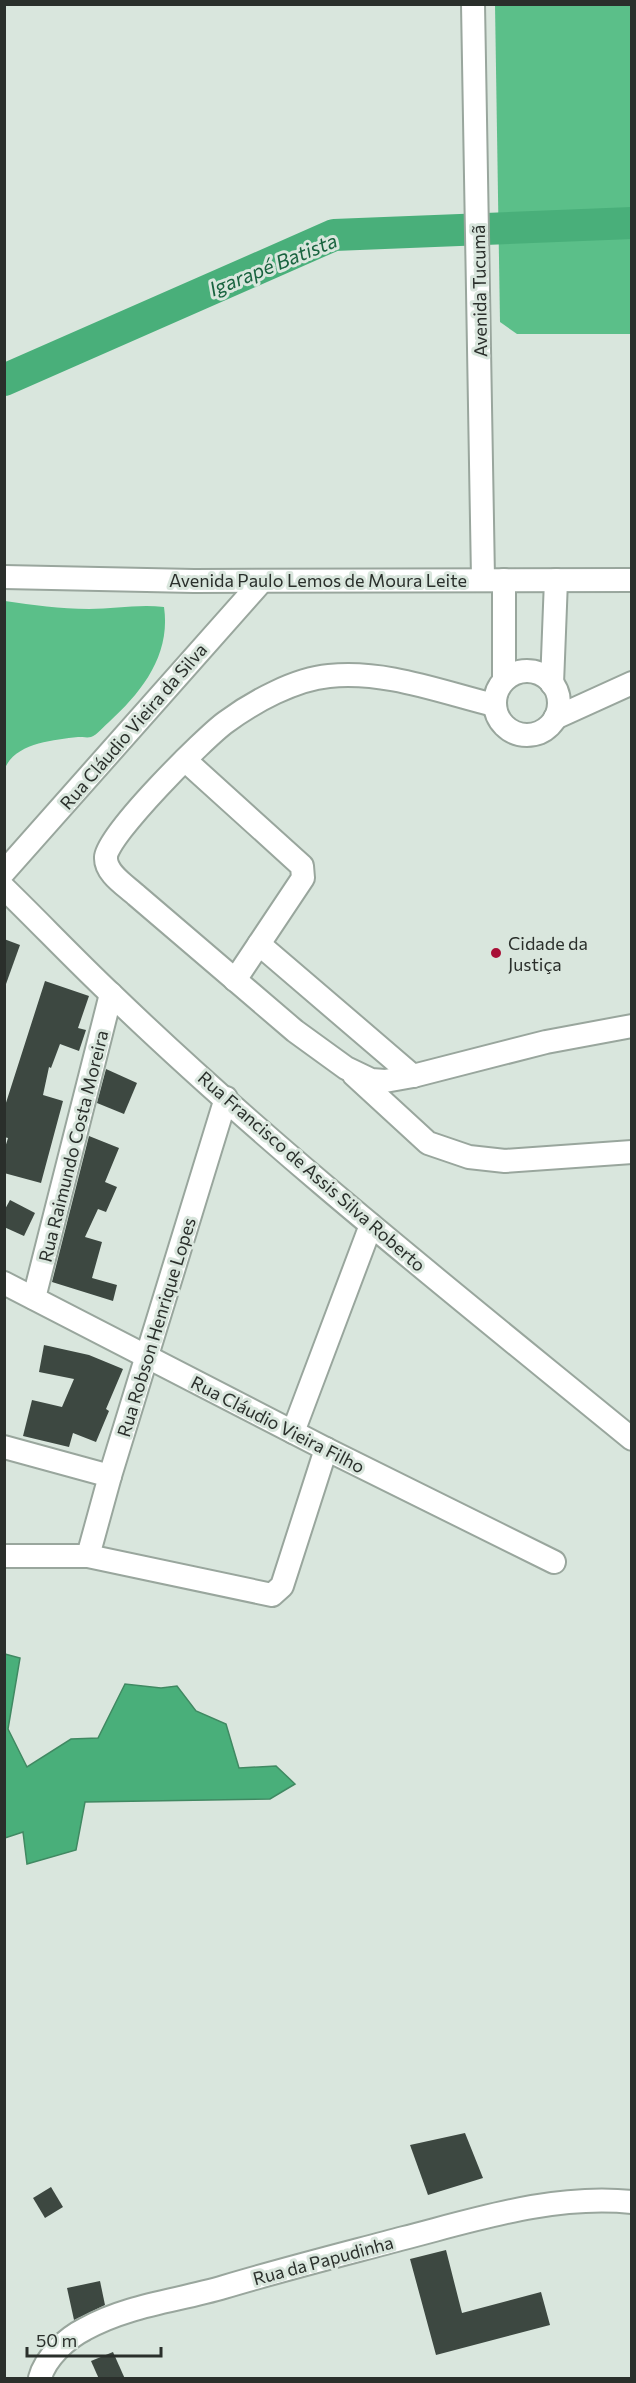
<svg xmlns="http://www.w3.org/2000/svg" width="636" height="2383" viewBox="0 0 636 2383" font-family="Commissioner,sans-serif">
<style>
.forest{fill:#5bbf89}
.water{fill:#49af7a;stroke:#408962;stroke-width:1.5}
.lines{fill:none;stroke-linecap:round;stroke-linejoin:round}
.river{stroke:#49af7a;stroke-width:32}
.building{fill:#3d4841}
.minor-casing{stroke:#99a69d;stroke-width:26}
.minor{stroke:#fff;stroke-width:22}
.poi-dot{fill:#a80f36;stroke:#d9e6dd;stroke-width:2}
.labels{text-anchor:middle;dominant-baseline:central;stroke-width:6;stroke-linejoin:round;paint-order:stroke}
.street-label{font-size:18px;fill:#2a2f2b;stroke:#d9e6dd}
.poi-label{font-size:18px;fill:#2a2f2b;stroke:#d9e6dd;text-anchor:start}
.water-label{font-size:20px;font-style:italic;fill:#19633f;stroke:#d9e6dd}
</style>
<rect width="100%" height="100%" fill="#d9e6dd"/>
<g class="forest">
<path d="M495,5H631V334H517L500,322Z"/>
<path d="M5,601C33,605 60,609 89,609C114,609 138,604 164,607C171,655 142,692 109,722C104,726 97,735 91,737C88,738 82,737 78,737C53,740 16,743 5,768Z"/>
</g>
<path class="water" d="M5,1654L20,1658L8,1729L27,1767L71,1739L98,1738L125,1684L161,1688L177,1686L196,1711L226,1724L239,1768L276,1766L295,1784L270,1799L85,1802L76,1850L27,1864L23,1832L5,1838Z"/>
<g class="lines">
<path class="river" d="M4,380L334,235L632,223"/>
</g>
<g class="building">
<path d="M4,939L20,945L6,984H4Z"/>
<path d="M45,981L89,996L78,1028L86,1030L79,1051L60,1044L51,1068L49,1067L43,1095L63,1101L41,1183L4,1173V1151L8,1138L4,1137V1109Z"/>
<path d="M106,1069L137,1083L124,1114L97,1103Z"/>
<path d="M89,1136L119,1148L105,1182L117,1187L106,1212L98,1209L85,1237L102,1242L92,1278L117,1285L113,1301L52,1282Z"/>
<path d="M10,1200L35,1213L24,1236L4,1227V1211Z"/>
<path d="M44,1345L89,1355L123,1369L106,1409L109,1411L96,1442L73,1433L69,1447L23,1436L32,1400L62,1407L74,1379L39,1372Z"/>
<path d="M465,2133L483,2178L428,2195L410,2145Z"/>
<path d="M51,2187L63,2207L45,2218L33,2198Z"/>
<path d="M446,2250L462,2313L541,2292L550,2325L436,2355L410,2259Z"/>
<path d="M100,2281L105,2305L74,2320L67,2288Z"/>
<path d="M113,2352L125,2379H99L91,2361Z"/>
</g>
<g class="lines">
<defs>
<g id="minor">
<path d="M473,4L483,578"/>
<path d="M4,577L194,581L632,580"/>
<circle cx="527" cy="703" r="32"/>
<path d="M504,680V580"/>
<path d="M552,684L556,580"/>
<path d="M494,705C441,692 385,670 329,676C295,679 253,702 226,722C205,737 106,836 106,857C105,873 125,885 136,895L295,1031L346,1068L371,1080L385,1081L413,1076L546,1042L632,1026"/>
<path d="M555,718L632,683"/>
<path d="M185,760L302,866L303,878L235,980"/>
<path d="M4,872L262,581"/>
<path d="M4,888C40,923 74,959 111,994C275,1152 455,1294 632,1439"/>
<path d="M259,944L413,1076"/>
<path d="M354,1075L428,1143L469,1157L505,1161L632,1152"/>
<path d="M4,1283L326,1449L554,1562"/>
<path d="M34,1298L111,994"/>
<path d="M293,1432L371,1225"/>
<path d="M4,1447L110,1476"/>
<path d="M4,1556H88L272,1595L282,1586L326,1449"/>
<path d="M88,1556L110,1476L226,1098"/>
<path d="M40,2378C45,2358 67,2338 85,2329C128,2305 177,2301 224,2287C284,2269 344,2254 404,2238C478,2219 554,2194 632,2202"/>
</g>
</defs>
<use href="#minor" class="minor-casing"/>
<use href="#minor" class="minor"/>
</g>
<circle class="poi-dot" cx="496" cy="953" r="6"/>
<g class="labels">
<g class="street-label">
<text transform="translate(479 291) rotate(-91)">Avenida Tucumã</text>
<text x="318" y="580">Avenida Paulo Lemos de Moura Leite</text>
<text transform="translate(133 726) rotate(-49)">Rua Cláudio Vieira da Silva</text>
<text transform="translate(73 1146) rotate(-76)">Rua Raimundo Costa Moreira</text>
<text transform="translate(312 1171) rotate(41)">Rua Francisco de Assis Silva Roberto</text>
<text transform="translate(156 1327) rotate(-73)">Rua Robson Henrique Lopes</text>
<text transform="translate(278 1424) rotate(27)">Rua Cláudio Vieira Filho</text>
<text transform="translate(323 2260) rotate(-15)">Rua da Papudinha</text>
</g>
<g class="poi-label">
<text x="508" y="943">Cidade da<tspan x="508" dy="21">Justiça</tspan></text>
</g>
<g class="water-label">
<text transform="translate(273 264) rotate(-22)">Igarapé Batista</text>
</g>
</g>
<rect width="636" height="2383" fill="none" stroke="#2a2f2b" stroke-width="12"/>
<path d="M27 2347v9h134v-9" fill="none" stroke="#2a2f2b" stroke-width="3"/>
<text x="36" y="2347" font-size="18" fill="#2a2f2b" stroke="#d9e6dd" stroke-width="4.5" paint-order="stroke">50 m</text>
</svg>
